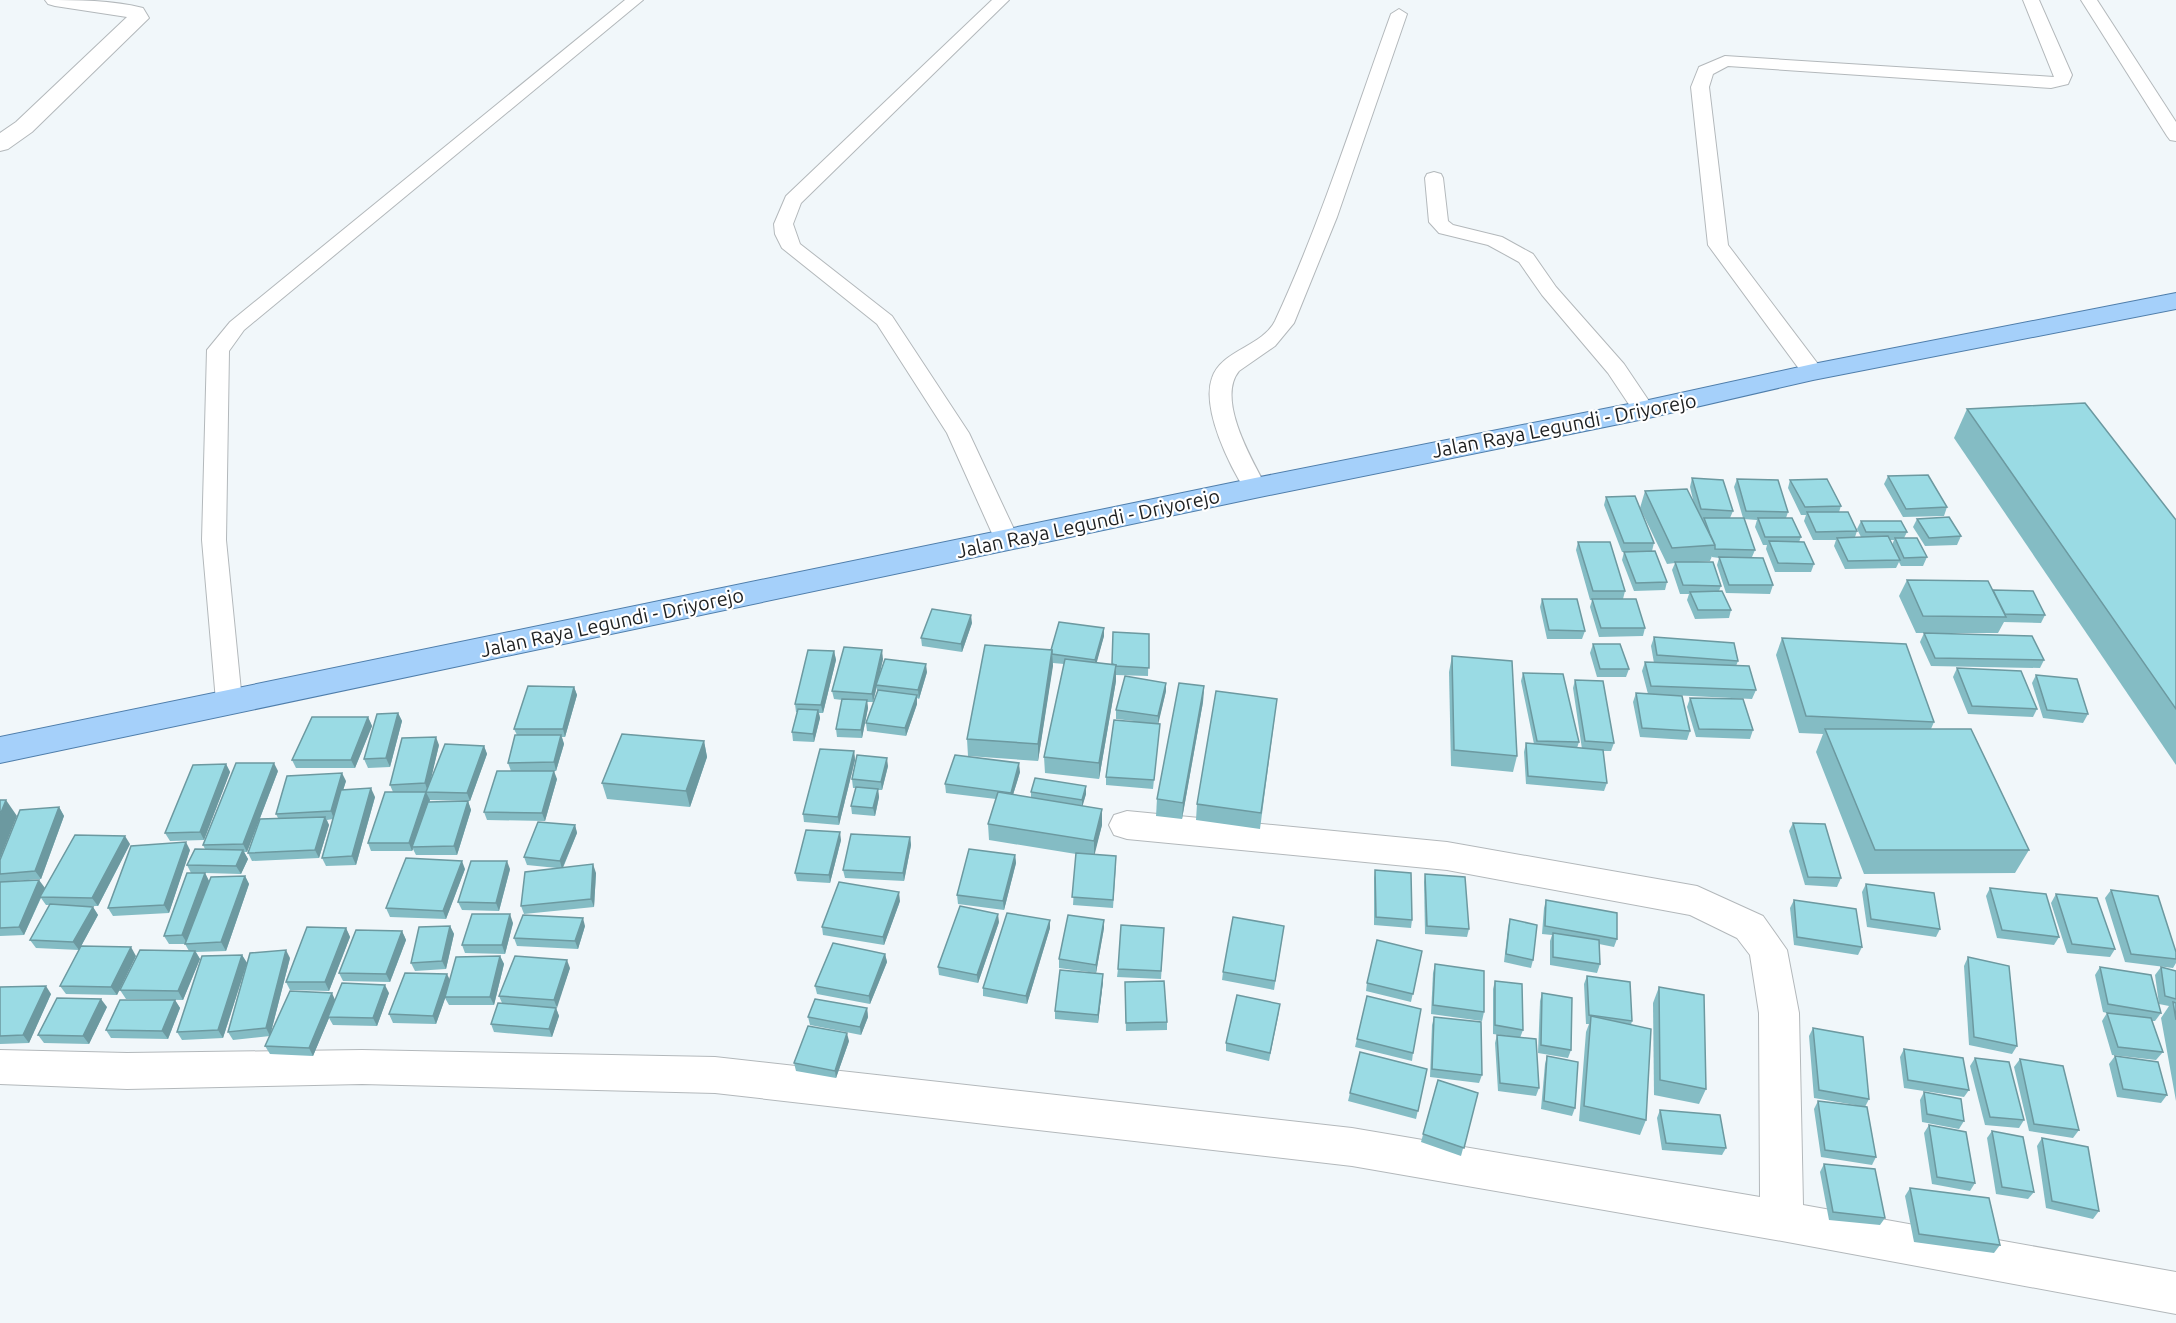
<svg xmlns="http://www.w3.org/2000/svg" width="2176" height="1323" viewBox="0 0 2176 1323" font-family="Ubuntu,sans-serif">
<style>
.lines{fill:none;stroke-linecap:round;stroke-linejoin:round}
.lane-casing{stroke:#b3b8bb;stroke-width:2}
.street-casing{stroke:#b3b8bb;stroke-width:2}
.primary-casing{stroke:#4f7eab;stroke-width:2}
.lane{fill:#fff;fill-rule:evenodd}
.street{fill:#fff;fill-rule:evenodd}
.primary{fill:#a5d0fa;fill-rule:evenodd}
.wall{fill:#84bcc4;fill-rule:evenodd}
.shaded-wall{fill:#6c99a0}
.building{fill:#9adbe4;stroke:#6c99a0;stroke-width:1.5}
.labels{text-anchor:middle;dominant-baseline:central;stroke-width:4.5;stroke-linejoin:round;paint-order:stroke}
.street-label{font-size:20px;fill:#1e2021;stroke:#fff}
</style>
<rect width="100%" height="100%" fill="#f1f7fa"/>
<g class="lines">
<defs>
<g id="lane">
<path d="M625,0H643L244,330L229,351L226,540L242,701L238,708L229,710L220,708L216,701L202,540L207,350L230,322Z"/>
<path d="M992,0H1009L801,203L793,224L800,244L892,316L969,433L1019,540L1015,546L1007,548L999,546L995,540L947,433L877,324L782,248L775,234L774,224L786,196Z"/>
<path d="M2023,0H2039L2072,75L2068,84L2051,88L1728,66L1713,74L1709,87L1728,245L1824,372L1821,377L1813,378L1805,377L1708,245L1691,87L1699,67L1725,56L2054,77Z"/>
<path d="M2081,0H2097L2176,122V141L2170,140L2167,136Z"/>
<path d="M1399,9L1407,14L1337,217L1294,323L1275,346L1239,371C1216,399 1252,460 1267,488L1263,493L1255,495L1247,493C1230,467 1201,409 1212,378C1221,350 1262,347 1275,321C1321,222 1354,116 1391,14Z"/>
<path d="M1434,172L1441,174L1443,178L1448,221L1453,225L1502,237L1533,254L1556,287L1624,364L1655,410L1652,415L1644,417L1636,415L1608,373L1542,295L1519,262L1488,245L1439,233L1429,222L1425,178L1427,174Z"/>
</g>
<g id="street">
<path d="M45,0C78,0 111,0 143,8L149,18L32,132L8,149L0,151V133L16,122L127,17L55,6L48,4Z"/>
<path d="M1127,811L1447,842L1697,886L1763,916L1787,950L1799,1013L1803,1205L2176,1272V1314L1782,1241L1352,1166L715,1093L362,1084L127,1089L0,1084V1050L127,1053L362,1050L715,1057L1352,1128L1760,1197L1759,1013L1750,955L1737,938L1690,915L1447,870L1127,839L1114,835L1109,825L1114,815Z"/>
</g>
<path id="primary" d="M2176,293V309L1813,380L1644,419L1255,498L0,763V737L1255,478L1644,401L1813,364Z"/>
</defs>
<use href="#lane" class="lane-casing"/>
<use href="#street" class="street-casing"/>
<use href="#primary" class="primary-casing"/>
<use href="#lane" class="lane"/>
<use href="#street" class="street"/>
<use href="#primary" class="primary"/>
</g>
<g class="wall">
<path d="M1967,409L2176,520V765L1954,438Z"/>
<path d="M1888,476L1947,507L1944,516L1903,517L1884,484Z"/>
<path d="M1692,478L1733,511L1730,518H1743L1734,487L1737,479L1788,512L1786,518L1801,537L1799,542L1814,564L1811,572H1775L1766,549L1767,545H1763L1755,527L1757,520L1744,519L1755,550L1752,557L1773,585L1770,594L1726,593L1717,565L1719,558L1712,557V556L1710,561L1697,562L1721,586L1719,591L1731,610L1729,618L1695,619L1687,600L1689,594H1680L1672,570L1675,563L1667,564L1640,508L1645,491L1694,504L1690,487Z"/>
<path d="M1790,480L1841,506L1839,512L1857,531L1855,537H1861L1857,529L1861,521L1907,532L1904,538L1927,557L1923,566H1901L1899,562L1896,568L1845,569L1834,546L1836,540H1813L1804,521L1806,515H1801L1788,488ZM1890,540H1894L1892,545Z"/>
<path d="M1606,497L1654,543L1652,551L1667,582L1665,590L1634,591L1622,560L1624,552H1622L1604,505Z"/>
<path d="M1917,519L1961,536L1957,545L1925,546L1913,527Z"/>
<path d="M1578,542L1625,591L1623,599L1645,628L1643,636L1599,637L1590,607L1592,600H1590L1576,550Z"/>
<path d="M1907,580L1993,590L2045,615L2041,623L2004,622L1998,633H1916L1899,596Z"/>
<path d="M1542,599L1585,631L1582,639H1547L1540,607Z"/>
<path d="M972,623L962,652L922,646L921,638Z"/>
<path d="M1104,628V636L1096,663L1112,664L1149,634L1148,676L1116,675V681L1099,779L1045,773L1044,757L1064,664L1053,663L1038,761L968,756L967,739L1051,650Z"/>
<path d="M1924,633L2044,660L2040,668L1931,666L1920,642Z"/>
<path d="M1654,637L1738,661L1736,666L1756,690L1752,699L1671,695L1690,731L1687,740L1640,737L1633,702L1636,693L1648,694L1642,671L1645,662L1654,663L1651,646Z"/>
<path d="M1782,638L1934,722L1931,729L2029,850L2015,873L1864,874L1816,752L1823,734L1799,733L1776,655Z"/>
<path d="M1593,644L1629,669L1626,677H1597L1590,653Z"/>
<path d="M834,651L836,660L823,713H819L820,718L814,742L793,741L792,732L797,712H796L795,704Z"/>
<path d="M1452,656L1517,756L1513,772L1451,766L1449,672Z"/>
<path d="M883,659L879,677L927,672L919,699L917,698V704L906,736L867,731L866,723L877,693V687L873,702H867L868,708L862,738L837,737L836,729L842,700L834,699L832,691Z"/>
<path d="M1957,668L2037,709L2033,717L1968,714L1953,677Z"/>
<path d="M1523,673L1579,742L1577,748L1582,749L1573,688L1575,680L1614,743L1611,751H1603L1607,783L1604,791L1526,784L1524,752L1526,743L1534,744L1521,681Z"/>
<path d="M2036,675L2088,714L2083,723L2043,718L2032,683Z"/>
<path d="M1166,683V691L1158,723L1160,724L1159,732L1153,789L1106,785V777L1134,721L1116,719V710Z"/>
<path d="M1204,686L1203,702L1182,819L1156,816L1157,799Z"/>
<path d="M574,687L577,695L565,737H562L564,744L556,771H535L557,779L545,821L487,820L484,812L511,771L508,763L517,735L514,729Z"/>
<path d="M1690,698L1753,730L1750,739L1696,737L1687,707Z"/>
<path d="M398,713L402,721L390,767L368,768L364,759Z"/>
<path d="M1275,715L1260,829L1196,820L1197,804Z"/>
<path d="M368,717L372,726L355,768H296L292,760Z"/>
<path d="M704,741L707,757L690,807L607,799L602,783Z"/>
<path d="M439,745L430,781L484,746L487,754L470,801L430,800L429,802L468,801L471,810L457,855H416L413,849L412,851H371L368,843L393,792L390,785Z"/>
<path d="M854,751L855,760L839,825L804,822L803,814Z"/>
<path d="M226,764L230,772L204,840L170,841L165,833Z"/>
<path d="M888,766L882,790H878L879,797L875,816L852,814L851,806L856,788H853L852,779Z"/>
<path d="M278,771L247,852H244L248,859L241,874L205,873L209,881L245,876L249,884L226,951L196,952L200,959L183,1000L126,999L120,990L189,951L185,944H169L164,936L191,873L187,865L205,849L203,845Z"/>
<path d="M1020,772L1013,795L1031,798V792L1086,786V794L1082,806L1102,809V825L1094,854L1116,864L1113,908L1073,905L1076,854L989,840L988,824L996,799L946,793L945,784Z"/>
<path d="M346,781L343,790L375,797L356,865L326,866L322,858L333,819L327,820L329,825L319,858L252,861L248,853L278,818L276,814Z"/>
<path d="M59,807L64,816L41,879L15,881L45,888L42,894L130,844L98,906H75L93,907L98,915L79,950L36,948L30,940L50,905H46L41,898L24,935L0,936V860Z"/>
<path d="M1793,823L1841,878L1837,887L1805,885L1789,831Z"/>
<path d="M575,825L577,833L563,868L596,873L594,907L524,914L521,906L557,868L527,865L524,857Z"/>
<path d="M910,837L911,845L904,881L845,878L843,870Z"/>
<path d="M841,840L830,883L797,881L795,873Z"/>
<path d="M190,850L169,913L113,916L108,908Z"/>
<path d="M1015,855L1016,863L1004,910L958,904L957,895Z"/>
<path d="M465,869L446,919L390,917L386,908Z"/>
<path d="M510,869L499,911L462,910L458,902Z"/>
<path d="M1375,870L1412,920L1411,928L1374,925V878Z"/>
<path d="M1425,874L1469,929L1467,937L1425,934L1424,882Z"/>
<path d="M1866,884L1940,929L1936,937L1867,927L1862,892Z"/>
<path d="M1990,888L2059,937L2054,945L1997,938L1986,896Z"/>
<path d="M2111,890L2176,952V963L2173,968L2125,962L2105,898Z"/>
<path d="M2056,894L2115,949L2110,957L2067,953L2051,903Z"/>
<path d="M1546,900L1617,939L1614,947L1599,944L1600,964L1597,973L1550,965V941L1552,935L1542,934L1544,908Z"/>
<path d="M1794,900L1862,947L1858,955L1794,945L1790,908Z"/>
<path d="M900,901L884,945L823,935L822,927Z"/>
<path d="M1510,919L1533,960L1531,968L1504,962L1508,927Z"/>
<path d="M1050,920V928L1027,1004L983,996V988Z"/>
<path d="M1104,920V928L1096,973L1059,968V959Z"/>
<path d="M999,922L978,983L939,975L938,967Z"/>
<path d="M513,923L505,954L465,953L462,945Z"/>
<path d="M450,926L454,934L446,969L415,971L411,963Z"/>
<path d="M585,926L578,949L517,946L514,938Z"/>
<path d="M1284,926L1274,990L1222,980L1223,972Z"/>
<path d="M346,928L350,937L329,991L290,990L286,982Z"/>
<path d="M1164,928L1161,979L1117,977L1118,969Z"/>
<path d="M402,931L406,940L390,982L343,981L339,973Z"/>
<path d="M1422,951L1411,1002L1366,991L1367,983Z"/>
<path d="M885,954L887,962L870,1004L817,994L815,986Z"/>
<path d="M242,955L247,963L223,1038L182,1040L177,1032Z"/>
<path d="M136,956L117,995L66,994L60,986Z"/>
<path d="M500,956L504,964L494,1005H449L445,998L436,1024L393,1023L389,1014L450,979Z"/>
<path d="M1968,957L2017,1046L2012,1054L1969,1045L1964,966Z"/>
<path d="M290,958L271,1032L335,1000L389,993L377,1026L333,1025L329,1018L313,1056L270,1054L265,1046L270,1036L233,1040L228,1032Z"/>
<path d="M1435,964L1484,1012L1482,1021L1431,1014L1433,973Z"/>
<path d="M2100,967L2161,1013L2155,1021H2152L2163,1052L2156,1060L2112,1055L2102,1021L2107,1013L2103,1012L2095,975Z"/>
<path d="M2161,967L2176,971V1101L2161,1018L2169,1006L2159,1004L2155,975Z"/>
<path d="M570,968L556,1008L559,1016L552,1037L494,1032L491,1024L502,1003L499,996Z"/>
<path d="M1587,976L1632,1021L1631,1025L1646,1120L1640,1135L1579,1121L1586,1032L1589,1024H1586L1584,984Z"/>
<path d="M1495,981L1523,1030L1520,1038L1539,1088L1536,1096L1498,1091L1495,1043L1497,1035L1515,1037L1493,1034V989Z"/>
<path d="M1103,982L1098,1023L1055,1019V1011Z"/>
<path d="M0,987L51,994L29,1043L0,1044Z"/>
<path d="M1659,987L1706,1089L1699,1104L1654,1095L1653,1003Z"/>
<path d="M1125,990L1167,1022V1030L1126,1031Z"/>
<path d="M1542,993L1571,1050L1568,1058L1538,1053L1540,1001Z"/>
<path d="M1367,996L1413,1053L1412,1061L1355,1047Z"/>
<path d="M175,1000L180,1008L168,1039L111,1038L106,1030Z"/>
<path d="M107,1007L89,1044L44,1043L38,1035Z"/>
<path d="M867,1008L868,1017L861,1035L810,1025L808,1017Z"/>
<path d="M1279,1012L1269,1061L1226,1051V1043Z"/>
<path d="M1434,1017L1482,1075L1479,1083L1430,1077L1432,1025Z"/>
<path d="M1813,1028L1869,1099L1865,1107L1876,1157L1872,1165L1821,1157L1814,1109L1818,1101L1861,1106L1814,1098L1809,1036Z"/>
<path d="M849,1041L836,1078L796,1071L794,1063Z"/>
<path d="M1904,1049L1969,1090L1964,1097L1904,1088L1900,1057Z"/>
<path d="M1360,1052L1427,1069L1416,1119L1348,1101Z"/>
<path d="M1547,1056L1575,1108L1572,1116L1541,1109L1545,1064Z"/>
<path d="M2115,1056L2167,1095L2161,1103L2117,1097L2109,1064Z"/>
<path d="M1975,1058L2024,1120L2019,1128L1985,1125L1970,1066Z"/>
<path d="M2020,1059L2079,1130L2073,1138L2029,1131L2014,1067Z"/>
<path d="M1438,1080L1478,1093L1461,1156L1421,1142Z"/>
<path d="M1924,1092L1964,1121L1959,1129L1922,1122L1920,1100Z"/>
<path d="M1660,1110L1726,1148L1722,1155L1662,1150L1657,1118Z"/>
<path d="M1929,1125L1975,1183L1970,1191L1932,1184L1924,1133Z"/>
<path d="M1992,1131L2034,1192L2028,1199L1996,1194L1987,1138Z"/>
<path d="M2042,1138L2099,1211L2093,1219L2046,1208L2037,1146Z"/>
<path d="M1824,1164L1885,1218L1880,1225L1829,1220L1820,1172Z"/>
<path d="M1910,1188L2000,1245L1994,1253L1914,1242L1905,1196Z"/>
</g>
<g class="shaded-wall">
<path d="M971,615L972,623L962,652L961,644Z"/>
<path d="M1104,628V636L1095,669V660Z"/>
<path d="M882,650L883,659L873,702L872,694Z"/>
<path d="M1052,650L1053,666L1038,761V744Z"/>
<path d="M834,651L836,660L823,713L821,705Z"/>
<path d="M926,664L927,672L919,699L918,690Z"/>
<path d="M1116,665V681L1099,779V763Z"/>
<path d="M1166,683V691L1158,725V716Z"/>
<path d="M1204,686L1203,702L1182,819L1183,803Z"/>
<path d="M574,687L577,695L565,737L563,729Z"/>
<path d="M917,695V704L906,736L905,728Z"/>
<path d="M867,700L868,708L862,738L861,730Z"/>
<path d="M818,710L820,718L814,742L813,734Z"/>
<path d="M398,713L402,721L390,767L386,758Z"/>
<path d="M368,717L372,726L355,768L351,760Z"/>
<path d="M561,735L564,744L556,771L554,762Z"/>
<path d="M436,737L439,745L428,792L425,783Z"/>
<path d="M704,741L707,757L690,807L686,791Z"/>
<path d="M484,746L487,754L470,801L467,793Z"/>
<path d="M854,751L855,760L839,825L838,817Z"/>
<path d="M887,758L888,766L882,790L881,782Z"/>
<path d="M274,763L278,771L247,852L243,844Z"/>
<path d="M1019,763L1020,772L1011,801V793Z"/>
<path d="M226,764L230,772L204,840L200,832Z"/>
<path d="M554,771L557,779L545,821L542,813Z"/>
<path d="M342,773L346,781L334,819L331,811Z"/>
<path d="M1086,786V794L1082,808V800Z"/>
<path d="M371,788L375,797L356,865L352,856Z"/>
<path d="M878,789L879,797L875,816L873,808Z"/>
<path d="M426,792L430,800L414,847H412L413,849L412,851L409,843Z"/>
<path d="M6,800L17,816L0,859V815Z"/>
<path d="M468,801L471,810L457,855L454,846Z"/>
<path d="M59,807L64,816L41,879L35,871Z"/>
<path d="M1102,809V825L1094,857V841Z"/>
<path d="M325,817L329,825L319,858L315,850Z"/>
<path d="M575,825L577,833L562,869L560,861Z"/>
<path d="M840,832L841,840L830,883L829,875Z"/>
<path d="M125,836L130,844L98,906L92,898Z"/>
<path d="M910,837L911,845L904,881L903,873Z"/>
<path d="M186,842L190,850L169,913L164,905Z"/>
<path d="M243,850L248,859L241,874L236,866Z"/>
<path d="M1015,855L1016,863L1004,910L1003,901Z"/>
<path d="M462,861L465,869L446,919L443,911Z"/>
<path d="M507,861L510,869L499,911L496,903Z"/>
<path d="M593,864L596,873L594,907L591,899Z"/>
<path d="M205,873L209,881L187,943L182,935Z"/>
<path d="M245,876L249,884L226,951L221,942Z"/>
<path d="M39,880L45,888L24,935L19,927Z"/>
<path d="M899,892L900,901L884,945L883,937Z"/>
<path d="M93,907L98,915L79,950L73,942Z"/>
<path d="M510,914L513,923L505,954L502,945Z"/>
<path d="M998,914L999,922L978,983L977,975Z"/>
<path d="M583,918L585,926L578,949L575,941Z"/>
<path d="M1050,920V928L1027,1004L1026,996Z"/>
<path d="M1104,920V928L1096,973V965Z"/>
<path d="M450,926L454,934L446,969L442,961Z"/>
<path d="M346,928L350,937L329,991L325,982Z"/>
<path d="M402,931L406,940L390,982L386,974Z"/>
<path d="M131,947L136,956L117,995L111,987Z"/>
<path d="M286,950L290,958L270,1036L266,1028Z"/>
<path d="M195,951L200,959L183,1000L178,991Z"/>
<path d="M885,954L887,962L870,1004L869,996Z"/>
<path d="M242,955L247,963L223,1038L218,1030Z"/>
<path d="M500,956L504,964L494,1005L490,997Z"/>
<path d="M567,960L570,968L557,1008L554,1000Z"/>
<path d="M447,974L451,982L436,1024L433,1016Z"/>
<path d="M1103,974V982L1098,1023V1015Z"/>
<path d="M385,985L389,993L377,1026L373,1018Z"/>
<path d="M46,986L51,994L29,1043L23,1035Z"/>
<path d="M332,993L336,1002L328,1017L329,1018L313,1056L309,1048Z"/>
<path d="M101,999L107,1007L89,1044L83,1036Z"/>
<path d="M175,1000L180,1008L168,1039L162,1031Z"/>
<path d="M556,1008L559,1016L552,1037L549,1029Z"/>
<path d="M867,1008L868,1017L861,1035L860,1027Z"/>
<path d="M847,1033L849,1041L836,1078L835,1071Z"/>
</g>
<g class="building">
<path d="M2085,403L2176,520V709L1967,409Z"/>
<path d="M1928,475L1947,507L1906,509L1888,476Z"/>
<path d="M1692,478L1723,480L1733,511L1701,509Z"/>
<path d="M1737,479L1778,480L1788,512L1746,511Z"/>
<path d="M1827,479L1841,506L1805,507L1790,480Z"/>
<path d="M1687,489L1715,545L1672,548L1645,491Z"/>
<path d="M1635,496L1654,543H1624L1606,497Z"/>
<path d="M1807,512H1848L1857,531L1816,532Z"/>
<path d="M1949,517L1961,536L1929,538L1917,519Z"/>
<path d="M1704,518H1744L1755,550L1715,549V545L1710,534Z"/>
<path d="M1758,518H1792L1801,537H1765Z"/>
<path d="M1861,521H1901L1907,532H1866Z"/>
<path d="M1888,536L1900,560L1848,561L1837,538Z"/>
<path d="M1895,538H1917L1927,557L1904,558Z"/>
<path d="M1769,541L1804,542L1814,564L1778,563Z"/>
<path d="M1578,542H1610L1625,591H1593Z"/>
<path d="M1655,551L1667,582L1636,583L1624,552Z"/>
<path d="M1719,557L1763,558L1773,585H1729Z"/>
<path d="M1675,562H1713L1721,586L1683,585Z"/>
<path d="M1907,580L1988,581L2006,617L1923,616Z"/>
<path d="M1993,590L2033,591L2045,615L2005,614Z"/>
<path d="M1722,591L1731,610H1698L1690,592Z"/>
<path d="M1542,599H1577L1585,631L1549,630Z"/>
<path d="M1592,599H1636L1645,628H1601Z"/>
<path d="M932,609L971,615L961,644L921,638Z"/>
<path d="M1059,622L1104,628L1095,660L1052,654V650H1051Z"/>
<path d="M1113,632L1149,634V668L1116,666V665L1112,664Z"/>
<path d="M1924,633L2032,636L2044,660L1935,658Z"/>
<path d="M1654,637L1734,643L1738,661L1657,655Z"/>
<path d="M1782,638L1906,644L1934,722L1806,716Z"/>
<path d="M1593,644H1620L1629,669H1600Z"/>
<path d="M985,645L1052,650L1038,744L967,739Z"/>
<path d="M844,647L882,650L872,694L832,691Z"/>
<path d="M808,650L834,651L821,705L795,704Z"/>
<path d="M1452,656L1512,661L1517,756L1454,750Z"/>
<path d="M885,659L926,664L918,690L876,685Z"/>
<path d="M1065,659L1116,665L1099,763L1044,757Z"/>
<path d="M1645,662L1749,666L1756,690L1651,686Z"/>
<path d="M1957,668L2021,671L2037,709L1972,706Z"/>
<path d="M1523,673L1563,674L1579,742L1537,741Z"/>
<path d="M2036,675L2077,679L2088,714L2047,710Z"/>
<path d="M1125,676L1166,683L1158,716L1116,710Z"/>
<path d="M1575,680L1603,681L1614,743L1585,741Z"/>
<path d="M1179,683L1204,686L1183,803L1157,799Z"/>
<path d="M528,686L574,687L563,729H514Z"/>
<path d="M878,690L917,695L905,728L866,723Z"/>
<path d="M1216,691L1277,699L1261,813L1197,804Z"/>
<path d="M1636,693L1682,696L1690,731L1642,728Z"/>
<path d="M1690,698L1743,699L1753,730L1699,729Z"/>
<path d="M842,699L867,700L861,730L836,729Z"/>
<path d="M798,709L818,710L813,734L792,732Z"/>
<path d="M398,713L386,758L364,759L377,714Z"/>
<path d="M312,717H368L351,760H292Z"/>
<path d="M1114,720L1160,724L1154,780L1106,777Z"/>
<path d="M1825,729H1971L2029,850H1875Z"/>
<path d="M622,734L704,741L686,791L602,783Z"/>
<path d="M515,735H561L554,762L508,763Z"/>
<path d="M436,737L425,783L390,785L402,738Z"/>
<path d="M1526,743L1603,750L1607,783L1528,776Z"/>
<path d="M445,744L484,746L467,793L426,792Z"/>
<path d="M820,749L854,751L838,817L803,814Z"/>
<path d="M857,755L887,758L881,782L852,779Z"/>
<path d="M955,755L1019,763L1011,793L945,784Z"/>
<path d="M236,763H274L243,844L203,845Z"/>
<path d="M226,764L200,832L165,833L193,765Z"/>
<path d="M497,771H554L542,813L484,812Z"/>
<path d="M342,773L331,811L276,814L287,776Z"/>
<path d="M1035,778L1086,786L1082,800L1031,792Z"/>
<path d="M856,787L878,789L873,808L851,806Z"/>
<path d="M371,788L352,856L322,858L341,790Z"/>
<path d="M385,792H426L409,843H368Z"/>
<path d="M998,792L1102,809L1094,841L988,824Z"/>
<path d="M0,800H6L0,815Z"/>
<path d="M468,801L454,846L412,847L428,802Z"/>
<path d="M59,807L35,871L0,874V860L20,810Z"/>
<path d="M325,817L315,850L248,853L260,819Z"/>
<path d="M538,822L575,825L560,861L524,857Z"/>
<path d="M1793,823L1825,824L1841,878L1808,877Z"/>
<path d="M806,830L840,832L829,875L795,873Z"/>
<path d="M851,834L910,837L903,873L843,870Z"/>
<path d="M75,835L125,836L92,898L40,897Z"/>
<path d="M186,842L164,905L108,908L131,846Z"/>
<path d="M195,849L243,850L236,866L187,865Z"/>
<path d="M969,849L1015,855L1003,901L957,895Z"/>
<path d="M1076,853L1116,856L1113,900L1072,897Z"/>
<path d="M406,858L462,861L443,911L386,908Z"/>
<path d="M471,861H507L496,903L458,902Z"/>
<path d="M593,864L591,899L521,906L525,872Z"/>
<path d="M1375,870L1411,873L1412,920L1376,917Z"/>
<path d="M187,873H205L182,935L164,936Z"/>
<path d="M1425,874L1465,877L1469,929L1427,926Z"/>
<path d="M245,876L221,942L185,944L211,877Z"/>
<path d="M39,880L19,927L0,928V882Z"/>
<path d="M839,882L899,892L883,937L822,927Z"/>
<path d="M1866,884L1934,893L1940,929L1871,919Z"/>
<path d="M1990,888L2046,894L2059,937L2002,930Z"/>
<path d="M2111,890L2158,896L2176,952V959L2131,954Z"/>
<path d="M2056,894L2097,898L2115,949L2072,944Z"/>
<path d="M1546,900L1617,913V939L1545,926Z"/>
<path d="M1794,900L1856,909L1862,947L1797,937Z"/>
<path d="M50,904L93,907L73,942L30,940Z"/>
<path d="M960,906L998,914L977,975L938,967Z"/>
<path d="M1007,913L1050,920L1026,996L983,988Z"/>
<path d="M472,914H510L502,945H462Z"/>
<path d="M523,915L583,918L575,941L514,938Z"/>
<path d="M1068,915L1104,920L1096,965L1059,959Z"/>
<path d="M1233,917L1284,926L1275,981L1223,972Z"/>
<path d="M1510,919L1537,925L1533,960L1506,954Z"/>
<path d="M1121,925L1164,928L1161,971L1118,969Z"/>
<path d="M450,926L442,961L411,963L419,927Z"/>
<path d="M307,927L346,928L325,982H286Z"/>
<path d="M356,930L402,931L386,974L339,973Z"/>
<path d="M1553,933L1599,940L1600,964L1553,957Z"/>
<path d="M1377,940L1422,951L1413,994L1367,983Z"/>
<path d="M833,943L885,954L869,996L815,986Z"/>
<path d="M81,946L131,947L111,987L60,986Z"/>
<path d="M140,950L195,951L178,991L120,990Z"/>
<path d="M286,950L266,1028L228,1032L250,953Z"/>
<path d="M242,955L218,1030L177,1032L202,956Z"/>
<path d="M500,956L490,997H445L456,957Z"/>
<path d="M515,956L567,960L554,1000L499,996Z"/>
<path d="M1968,957L2009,966L2017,1046L1974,1037Z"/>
<path d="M1435,964L1484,971V1012L1433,1005Z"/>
<path d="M2100,967L2151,975L2161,1013L2108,1004Z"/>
<path d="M2161,967L2176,971V999L2165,996Z"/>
<path d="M1060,970L1103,974L1098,1015L1055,1011Z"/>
<path d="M405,973L447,974L433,1016L389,1014Z"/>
<path d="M1587,976L1630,982L1632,1021L1589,1015Z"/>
<path d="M1164,981L1167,1022L1126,1023L1125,982Z"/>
<path d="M1495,981L1522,984L1523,1030L1495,1025Z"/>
<path d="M342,983L385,985L373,1018L328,1017Z"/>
<path d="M46,986L23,1035L0,1036V987Z"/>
<path d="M1659,987L1704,995L1706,1089L1660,1080Z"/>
<path d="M290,991L332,993L309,1048L265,1046Z"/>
<path d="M1542,993L1572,998L1571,1050L1541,1045Z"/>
<path d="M1237,995L1280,1004L1270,1053L1226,1043Z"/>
<path d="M1367,996L1421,1009L1413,1053L1357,1039Z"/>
<path d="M57,998L101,999L83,1036L38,1035Z"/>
<path d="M815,999L867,1008L860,1027L808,1017Z"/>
<path d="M120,1000H175L162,1031L106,1030Z"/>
<path d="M2173,1002L2176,1003V1020Z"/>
<path d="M498,1003L556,1008L549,1029L491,1024Z"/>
<path d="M2107,1013L2151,1018L2163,1052L2118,1047Z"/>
<path d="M1591,1016L1651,1029L1646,1120L1584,1106Z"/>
<path d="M1434,1017L1481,1022L1482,1075L1432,1069Z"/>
<path d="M808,1026L847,1033L835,1071L794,1063Z"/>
<path d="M1813,1028L1863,1037L1869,1099L1819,1090Z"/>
<path d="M1497,1035L1536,1039L1539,1088L1500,1083Z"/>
<path d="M1904,1049L1963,1058L1969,1090L1908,1080Z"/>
<path d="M1360,1052L1427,1069L1418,1111L1350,1093Z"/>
<path d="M1547,1056L1578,1062L1575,1108L1544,1101Z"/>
<path d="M2115,1056L2158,1062L2167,1095L2123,1089Z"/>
<path d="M1975,1058L2009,1062L2024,1120L1990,1117Z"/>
<path d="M2020,1059L2063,1066L2079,1130L2034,1124Z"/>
<path d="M1438,1080L1478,1093L1464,1148L1423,1134Z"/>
<path d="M1924,1092L1961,1099L1964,1121L1927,1114Z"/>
<path d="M1818,1101L1867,1107L1876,1157L1825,1150Z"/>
<path d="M1660,1110L1720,1115L1726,1148L1666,1143Z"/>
<path d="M1929,1125L1966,1132L1975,1183L1937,1177Z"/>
<path d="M1992,1131L2023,1137L2034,1192L2002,1187Z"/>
<path d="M2042,1138L2088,1147L2099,1211L2052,1201Z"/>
<path d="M1824,1164L1875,1169L1885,1218L1833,1212Z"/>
<path d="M1910,1188L1989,1198L2000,1245L1919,1234Z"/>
</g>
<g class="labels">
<g class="street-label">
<text transform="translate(1564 425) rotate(-11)">Jalan Raya Legundi - Driyorejo</text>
<text transform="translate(1088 523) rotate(-12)">Jalan Raya Legundi - Driyorejo</text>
<text transform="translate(612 622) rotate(-12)">Jalan Raya Legundi - Driyorejo</text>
</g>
</g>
</svg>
